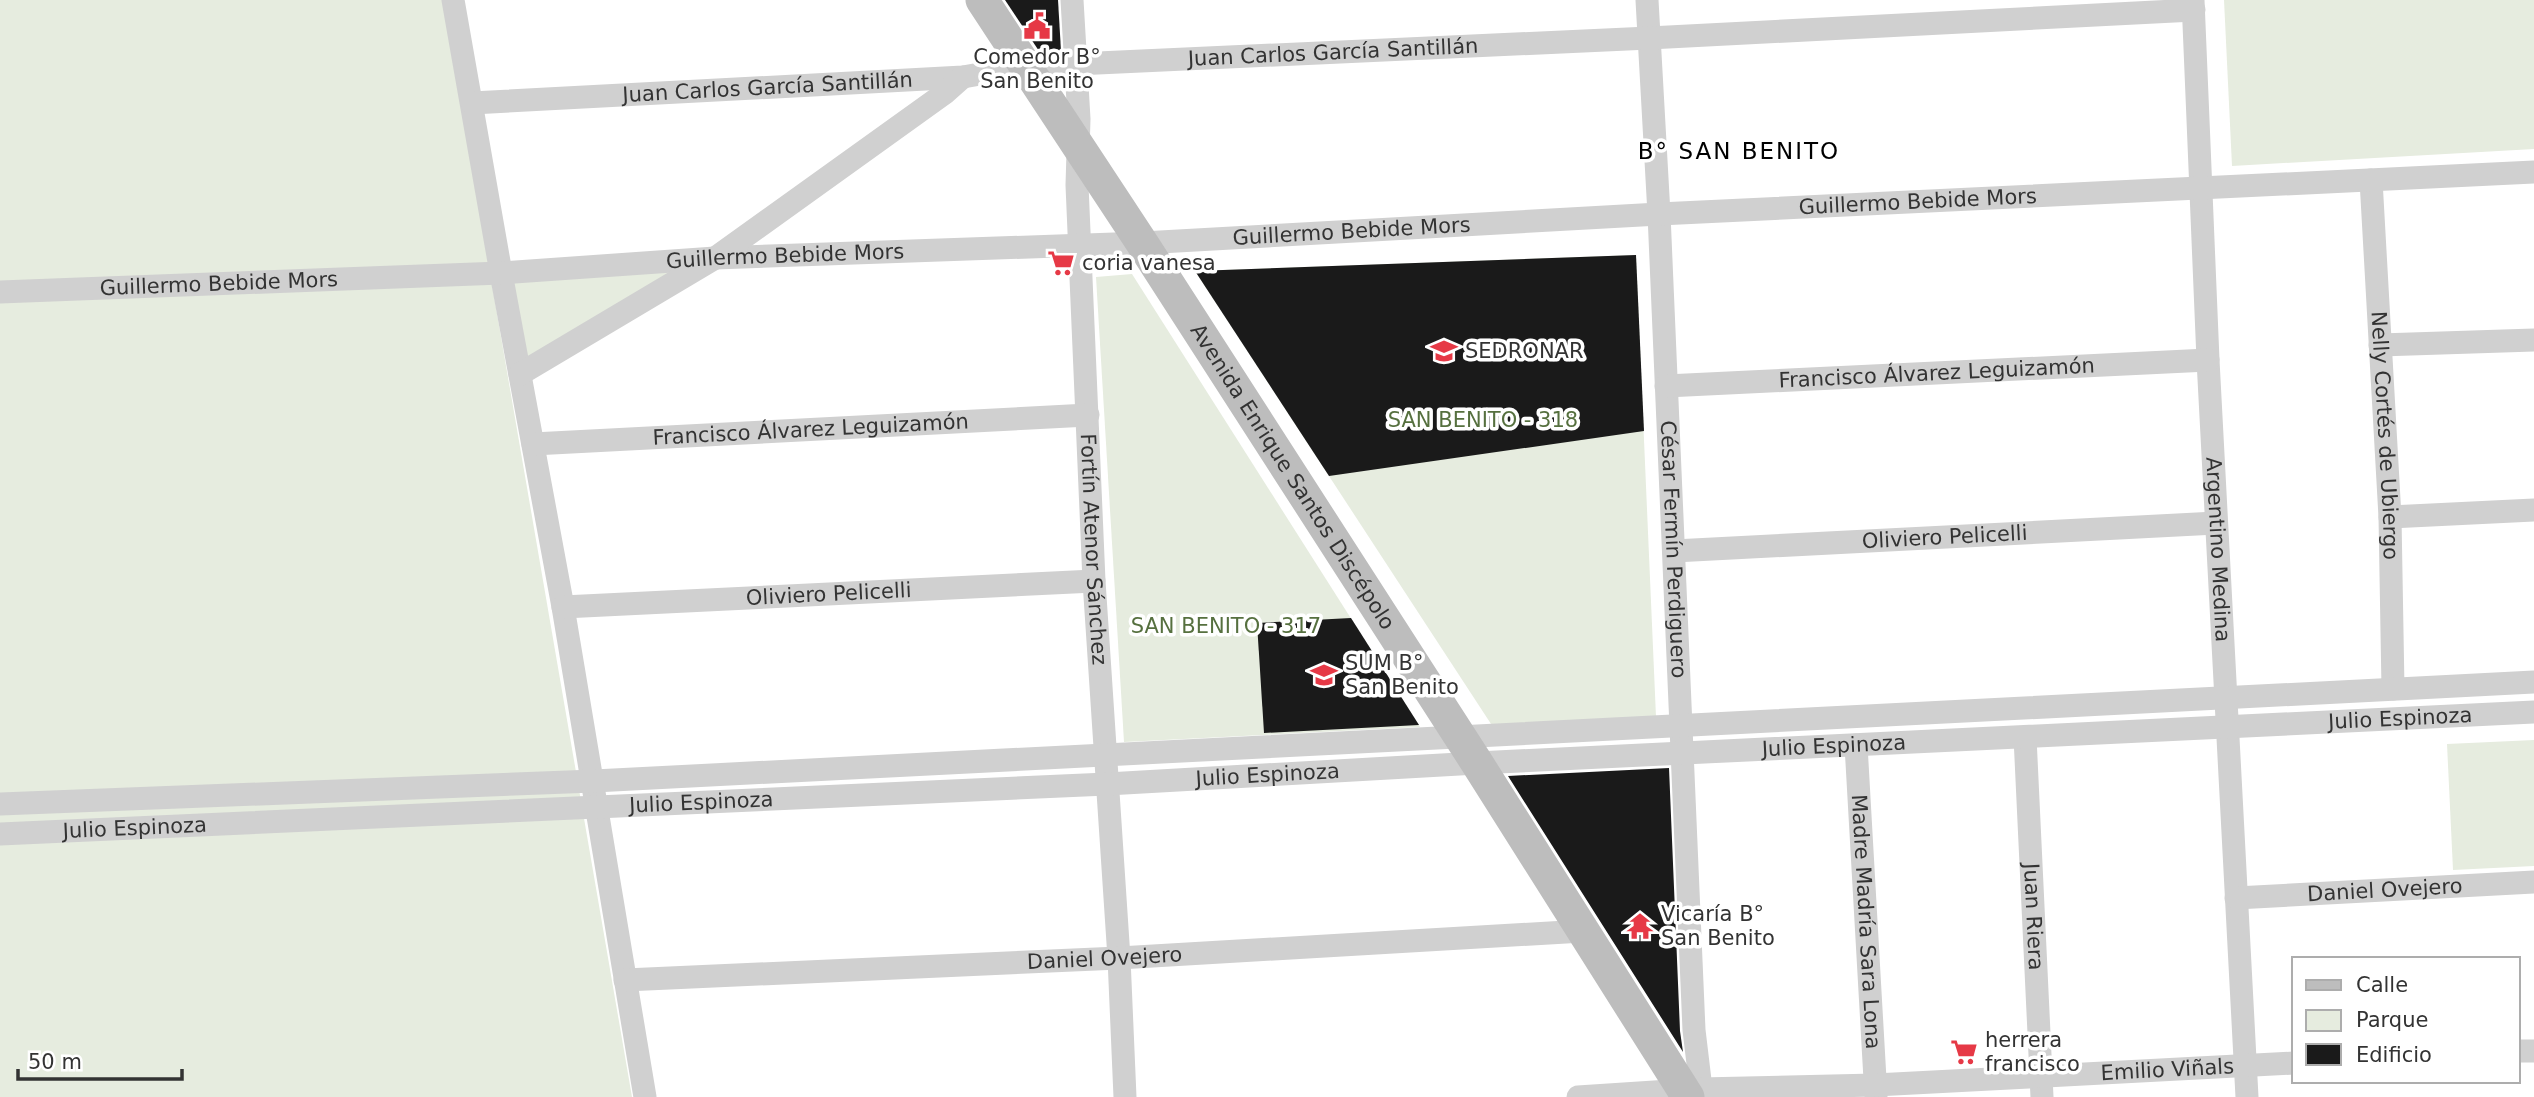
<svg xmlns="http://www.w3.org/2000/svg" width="2534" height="1097" viewBox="0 0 2534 1097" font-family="'DejaVu Sans',sans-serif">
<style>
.green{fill:#e6ecdf}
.building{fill:#1a1a1a}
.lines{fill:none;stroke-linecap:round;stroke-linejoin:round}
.street{stroke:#d0d0d0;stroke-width:23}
.secondary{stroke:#bdbdbd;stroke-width:33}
.labels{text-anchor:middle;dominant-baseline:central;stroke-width:7;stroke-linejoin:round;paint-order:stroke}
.street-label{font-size:21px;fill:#333;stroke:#fff}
.poi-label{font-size:21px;fill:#333;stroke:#fff;text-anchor:start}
.park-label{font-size:21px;fill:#56703f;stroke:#fff}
.neighbourhood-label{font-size:23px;letter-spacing:2px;fill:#000;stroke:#fff}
</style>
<rect width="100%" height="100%" fill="#fff"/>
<g class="green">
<path d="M0,0H443L632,1097H0Z"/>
<path d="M2224,0H2534V149L2232,166Z"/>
<path d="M1636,255L1656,717L1493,727L1195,271Z"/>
<path d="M691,266L526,367L508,278Z"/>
<path d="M1132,274L1420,727L1124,742L1096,277Z"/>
<path d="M2534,740V866L2453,870L2447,744Z"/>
</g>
<g class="building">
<path d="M1005,0H1058L1061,51H1039Z"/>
<path d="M1636,255L1644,431L1329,476L1195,271Z"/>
<path d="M1351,618L1419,725L1264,733L1257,623Z"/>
<path d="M1669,768L1680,1031L1683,1052L1508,776Z"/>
</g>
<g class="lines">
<g class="street">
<path d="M453,0L501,273L563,607L645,1097"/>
<path id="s1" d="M1072,0L1079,119L1077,185L1094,581L1119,958L1125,1097"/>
<path id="s2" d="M1647,0L1659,214L1694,1030L1702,1097"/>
<path id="s3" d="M2193,0L2208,360L2247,1097"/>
<path id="s4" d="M472,103L963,77L1025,66L1076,64L1649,38L2194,10"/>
<path id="s5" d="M2371,180L2390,517L2393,689"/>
<path id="s6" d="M0,292L501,273L715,258L1142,243L1659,214L2534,172"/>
<path d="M2380,345L2534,340"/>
<path d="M520,374L715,258L945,93L963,77"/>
<path id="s7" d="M1666,386L2208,360"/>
<path id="s8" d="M533,444L1088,415"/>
<path d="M2390,517L2534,510"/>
<path id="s9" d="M1674,551L2216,523"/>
<path id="s10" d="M563,607L1094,581"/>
<path id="s11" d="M2025,737L2042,1097"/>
<path id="s12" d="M1856,745L1876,1097"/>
<path d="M0,804L594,781L2534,682"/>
<path id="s13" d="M0,834L1107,784L1477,763L2534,712"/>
<path id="s14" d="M2236,898L2534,882"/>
<path id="s15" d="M625,980L1119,958L1583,931"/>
<path d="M2518,1051H2534"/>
<path id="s16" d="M1578,1097L1700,1089L1875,1085L2294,1063"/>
</g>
<path class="secondary" id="s17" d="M982,0L1142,243L1477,763L1688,1097"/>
</g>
<defs>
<symbol id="civic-bare" viewBox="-9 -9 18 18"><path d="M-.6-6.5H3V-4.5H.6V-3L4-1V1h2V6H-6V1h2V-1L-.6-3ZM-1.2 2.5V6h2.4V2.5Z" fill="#e63946" stroke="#fff" stroke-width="2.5" paint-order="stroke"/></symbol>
<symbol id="supermarket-bare" viewBox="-9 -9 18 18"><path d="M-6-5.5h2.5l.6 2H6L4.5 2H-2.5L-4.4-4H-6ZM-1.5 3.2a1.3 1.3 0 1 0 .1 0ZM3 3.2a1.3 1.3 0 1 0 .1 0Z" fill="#e63946" stroke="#fff" stroke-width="2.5" paint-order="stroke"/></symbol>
<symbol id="school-bare" viewBox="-9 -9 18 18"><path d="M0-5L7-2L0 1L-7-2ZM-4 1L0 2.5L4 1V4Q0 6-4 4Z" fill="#e63946" stroke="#fff" stroke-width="2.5" paint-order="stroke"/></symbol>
<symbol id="temple-bare" viewBox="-9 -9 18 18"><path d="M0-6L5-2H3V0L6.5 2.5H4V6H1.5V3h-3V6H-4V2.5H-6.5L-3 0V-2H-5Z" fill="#e63946" stroke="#fff" stroke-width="2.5" paint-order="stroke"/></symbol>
</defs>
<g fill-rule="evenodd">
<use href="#civic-bare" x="1018" y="7" width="38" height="38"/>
<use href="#supermarket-bare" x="1042" y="244" width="38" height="38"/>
<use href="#school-bare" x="1425" y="332" width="38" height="38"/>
<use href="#school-bare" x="1305" y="656" width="38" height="38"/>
<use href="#temple-bare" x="1621" y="907" width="38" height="38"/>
<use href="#supermarket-bare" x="1945" y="1033" width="38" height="38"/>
</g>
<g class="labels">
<g class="street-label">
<text stroke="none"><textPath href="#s4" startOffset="863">Juan Carlos García Santillán</textPath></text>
<text stroke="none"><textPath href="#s4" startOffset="296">Juan Carlos García Santillán</textPath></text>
<text stroke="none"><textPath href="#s6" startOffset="1920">Guillermo Bebide Mors</textPath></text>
<text stroke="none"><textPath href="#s6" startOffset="1353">Guillermo Bebide Mors</textPath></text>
<text stroke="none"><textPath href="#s6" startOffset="786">Guillermo Bebide Mors</textPath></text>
<text stroke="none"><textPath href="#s6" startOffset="219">Guillermo Bebide Mors</textPath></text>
<text stroke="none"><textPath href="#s7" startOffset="271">Francisco Álvarez Leguizamón</textPath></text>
<text stroke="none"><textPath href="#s8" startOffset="278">Francisco Álvarez Leguizamón</textPath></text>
<text stroke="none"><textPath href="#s5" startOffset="256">Nelly Cortés de Ubiergo</textPath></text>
<text stroke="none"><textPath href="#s17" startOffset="569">Avenida Enrique Santos Discépolo</textPath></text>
<text stroke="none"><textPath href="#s9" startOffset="271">Oliviero Pelicelli</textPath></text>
<text stroke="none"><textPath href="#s1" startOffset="550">Fortín Atenor Sánchez</textPath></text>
<text stroke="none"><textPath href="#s2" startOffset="550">César Fermín Perdiguero</textPath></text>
<text stroke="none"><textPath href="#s3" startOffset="550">Argentino Medina</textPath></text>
<text stroke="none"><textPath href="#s10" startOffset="266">Oliviero Pelicelli</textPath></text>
<text stroke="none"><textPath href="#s13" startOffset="2403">Julio Espinoza</textPath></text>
<text stroke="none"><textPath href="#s13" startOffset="1836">Julio Espinoza</textPath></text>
<text stroke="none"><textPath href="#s13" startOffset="1269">Julio Espinoza</textPath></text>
<text stroke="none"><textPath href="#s13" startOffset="702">Julio Espinoza</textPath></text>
<text stroke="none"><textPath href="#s13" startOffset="135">Julio Espinoza</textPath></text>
<text stroke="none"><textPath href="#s14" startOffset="149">Daniel Ovejero</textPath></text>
<text stroke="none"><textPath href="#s11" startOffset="180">Juan Riera</textPath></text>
<text stroke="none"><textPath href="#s12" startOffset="177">Madre Madría Sara Lona</textPath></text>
<text stroke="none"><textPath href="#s15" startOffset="480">Daniel Ovejero</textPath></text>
<text stroke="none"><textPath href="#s16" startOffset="590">Emilio Viñals</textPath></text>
</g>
<g class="poi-label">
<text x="1037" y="57" text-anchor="middle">Comedor B°<tspan x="1037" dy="24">San Benito</tspan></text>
<text x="1082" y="263">coria vanesa</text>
<text x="1465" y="351">SEDRONAR</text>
<text x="1345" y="663">SUM B°<tspan x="1345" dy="24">San Benito</tspan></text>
<text x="1661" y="914">Vicaría B°<tspan x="1661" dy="24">San Benito</tspan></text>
<text x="1985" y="1040">herrera<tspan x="1985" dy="24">francisco</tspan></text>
</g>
<g class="park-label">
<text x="1483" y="420">SAN BENITO - 318</text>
<text x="1226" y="626">SAN BENITO - 317</text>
</g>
<g class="neighbourhood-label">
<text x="1739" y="151">B° SAN BENITO</text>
</g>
</g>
<rect x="2292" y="957" width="228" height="126" fill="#ffffff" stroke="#adadad" stroke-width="2"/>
<rect x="2306" y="980" width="35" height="10" fill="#bdbdbd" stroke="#adadad" stroke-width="2"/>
<text x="2356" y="992" font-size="21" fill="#333333">Calle</text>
<rect x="2306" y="1010" width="35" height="21" fill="#e6ecdf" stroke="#adadad" stroke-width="2"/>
<text x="2356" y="1027" font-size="21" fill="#333333">Parque</text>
<rect x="2306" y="1044" width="35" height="21" fill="#1a1a1a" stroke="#adadad" stroke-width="2"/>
<text x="2356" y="1062" font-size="21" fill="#333333">Edificio</text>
<path d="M18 1069v10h164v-10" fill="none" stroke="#333333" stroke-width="3.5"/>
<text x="28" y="1069" font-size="21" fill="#333333" stroke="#ffffff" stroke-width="5" paint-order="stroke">50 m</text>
</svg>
